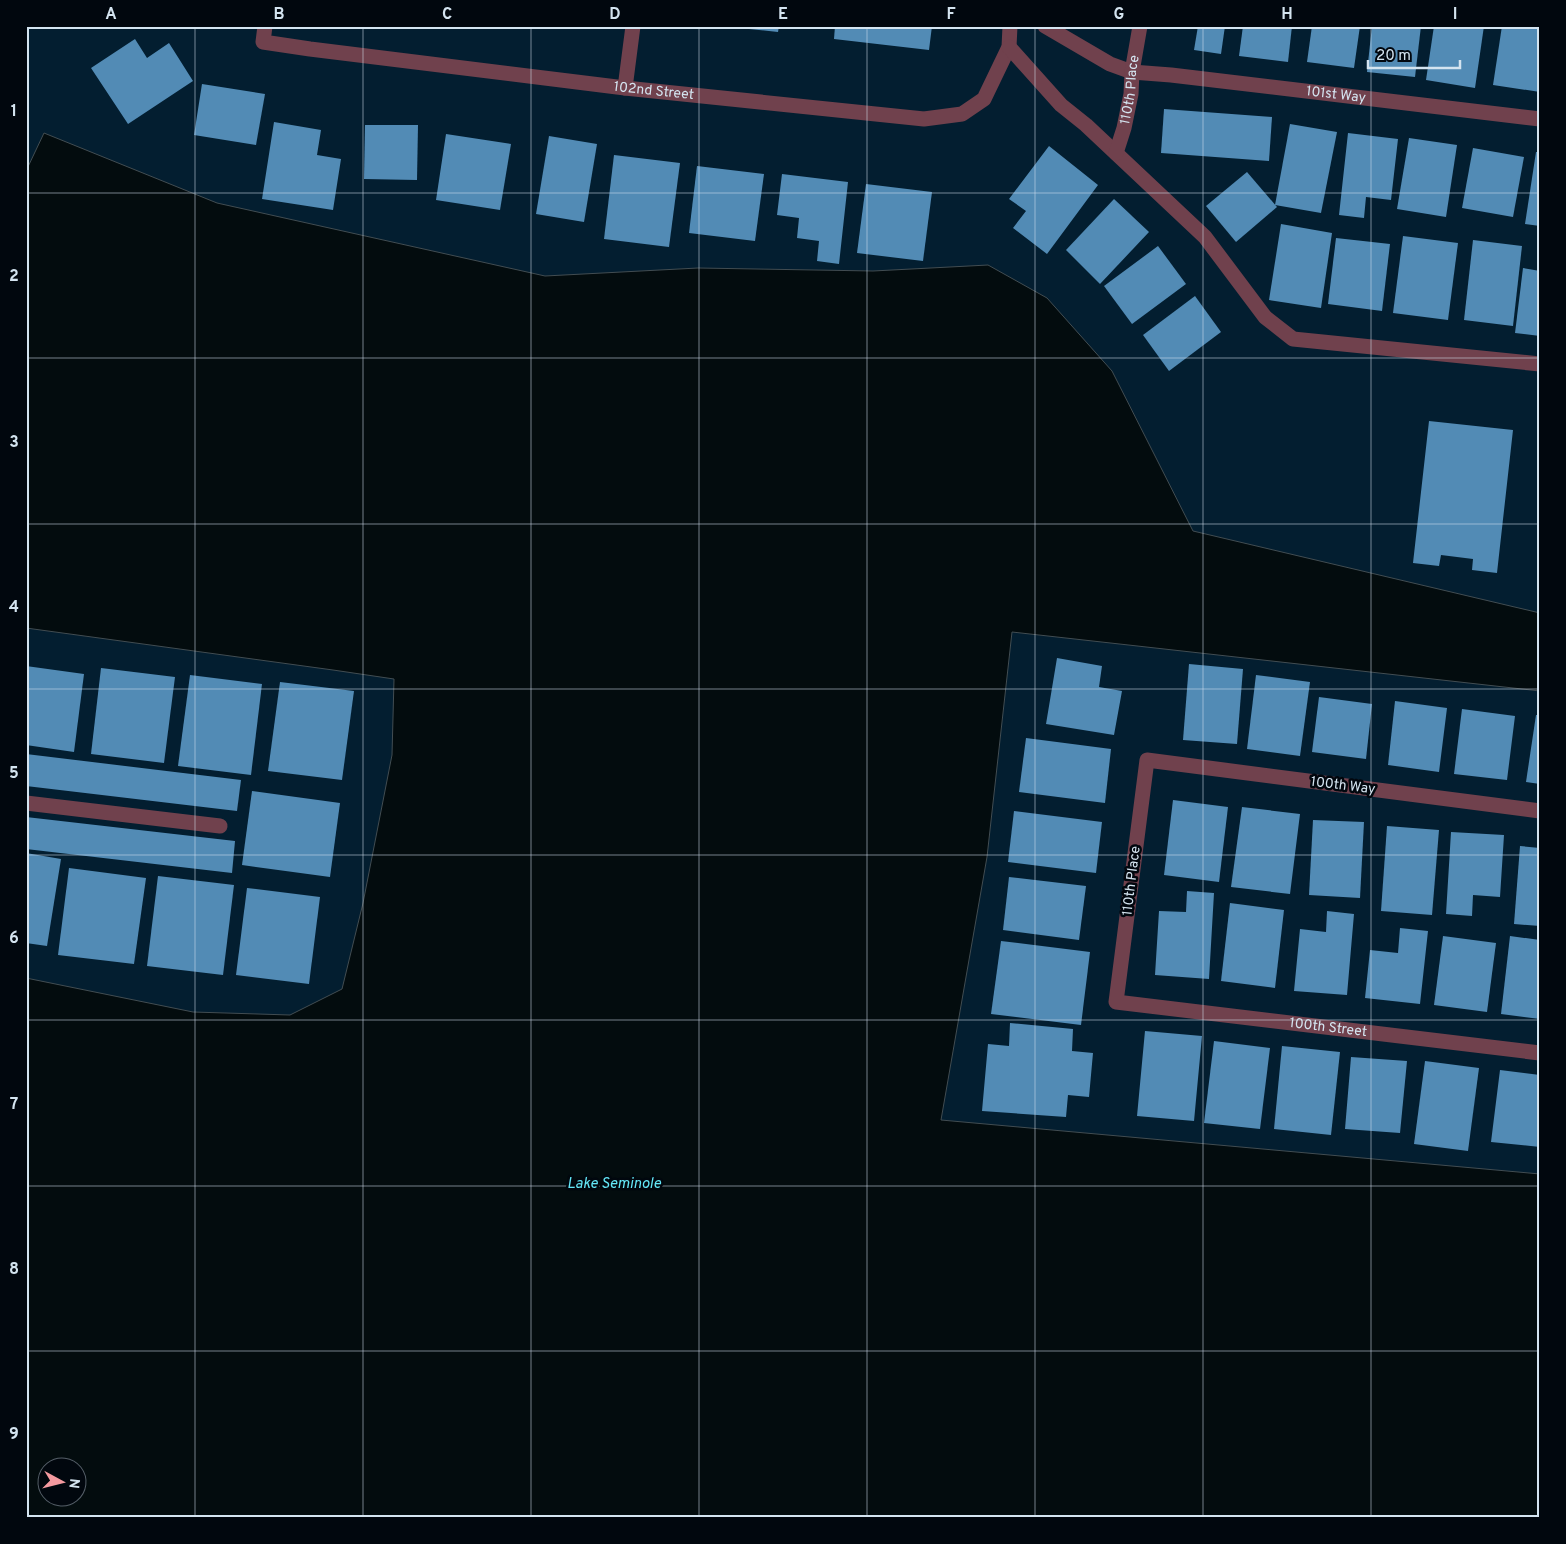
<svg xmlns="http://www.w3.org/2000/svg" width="1566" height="1544" viewBox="0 0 1566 1544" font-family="Overpass,sans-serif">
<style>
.water{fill:#030c0e;stroke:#424d52;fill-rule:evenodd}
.building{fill:#528bb5}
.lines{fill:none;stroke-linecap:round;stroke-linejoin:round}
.minor{stroke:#70414d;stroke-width:15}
.grid{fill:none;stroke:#d4e4f0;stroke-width:1;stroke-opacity:0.55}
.labels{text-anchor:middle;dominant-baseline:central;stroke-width:5;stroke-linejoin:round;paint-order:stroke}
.street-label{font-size:14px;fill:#d4e4f0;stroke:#01070e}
.water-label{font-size:15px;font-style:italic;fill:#64e8f9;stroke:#01070e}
.neatline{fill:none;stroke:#d4e4f0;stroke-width:2}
.grid-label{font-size:16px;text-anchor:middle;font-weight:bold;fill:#d4e4f0}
</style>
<rect width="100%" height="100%" fill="#031e30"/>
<path class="water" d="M44,133L217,203L545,276L698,268L873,271L988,265L1047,298L1112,371L1193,531L1540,613V691L1012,632L987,857L941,1120L1540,1174V1518H26V978L193,1012L290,1015L342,989L363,903L392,755L394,679L333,670L26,628V171ZM48,1466H78V1496H48Z"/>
<g class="building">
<path d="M739,26H779L778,32L739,28Z"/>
<path d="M835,26H932L929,50L834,39Z"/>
<path d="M1198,26H1225L1221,54L1194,50Z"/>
<path d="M1243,26H1292L1288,62L1239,56Z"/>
<path d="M1312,26H1360L1354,68L1307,62Z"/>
<path d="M1372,26H1421L1415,77L1367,72Z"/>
<path d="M1434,26H1484L1475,88L1426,80Z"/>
<path d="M1502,26H1540V92L1493,85Z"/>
<path d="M135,39L147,58L169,43L193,81L128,124L91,68Z"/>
<path d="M202,84L265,94L256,145L194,135Z"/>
<path d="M1164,109L1272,117L1269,161L1161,153Z"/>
<path d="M274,122L321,130L317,155L341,159L333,210L262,199Z"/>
<path d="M1290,124L1337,132L1321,213L1275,205Z"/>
<path d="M365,125H418L417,180L364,179Z"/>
<path d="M1348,133L1398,139L1391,200L1366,197L1364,218L1339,215Z"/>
<path d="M446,134L511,144L500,210L436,200Z"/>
<path d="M549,136L597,144L584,222L536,214Z"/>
<path d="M1409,138L1457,145L1446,217L1397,209Z"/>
<path d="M1049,146L1098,185L1047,254L1013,228L1026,211L1009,199Z"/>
<path d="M1473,148L1524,157L1513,217L1462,208Z"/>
<path d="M1536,152H1540V226L1525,224Z"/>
<path d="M614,155L680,163L669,247L604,239Z"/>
<path d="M697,166L764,174L755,241L689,233Z"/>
<path d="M1247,172L1277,207L1236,242L1206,206Z"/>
<path d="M782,174L848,182L839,264L817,261L819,241L797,238L799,218L777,215Z"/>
<path d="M866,184L932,192L923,261L857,253Z"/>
<path d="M1114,199L1149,232L1100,284L1066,250Z"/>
<path d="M1281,224L1332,233L1321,308L1269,300Z"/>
<path d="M1403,236L1458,243L1448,320L1393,313Z"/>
<path d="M1336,238L1390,244L1382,311L1328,304Z"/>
<path d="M1473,240L1522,246L1513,326L1464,320Z"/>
<path d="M1158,246L1186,284L1132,324L1104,286Z"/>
<path d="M1523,268L1540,271V336L1515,333Z"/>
<path d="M1195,296L1221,332L1169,371L1143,335Z"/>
<path d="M1429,421L1513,430L1497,573L1472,570L1473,559L1441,555L1439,566L1413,563Z"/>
<path d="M1057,658L1102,666L1099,687L1122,691L1114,735L1046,724Z"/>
<path d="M1189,664L1243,669L1237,744L1183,740Z"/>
<path d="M26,666L84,674L74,752L26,745Z"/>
<path d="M101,668L175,677L164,763L91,754Z"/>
<path d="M190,675L262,684L251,775L178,766Z"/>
<path d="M1256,675L1310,682L1300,756L1247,749Z"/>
<path d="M280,682L354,691L342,780L268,771Z"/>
<path d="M1319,697L1372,704L1366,759L1312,752Z"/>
<path d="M1395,701L1447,708L1439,772L1388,765Z"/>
<path d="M1462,709L1515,716L1507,780L1454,774Z"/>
<path d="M1536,715H1540V784L1526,782Z"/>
<path d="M1026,738L1111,749L1105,803L1019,792Z"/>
<path d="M26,754L241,780L237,811L26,786Z"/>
<path d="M252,791L340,803L330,877L242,865Z"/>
<path d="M1173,800L1228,807L1219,882L1164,875Z"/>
<path d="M1242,807L1300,814L1290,894L1231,887Z"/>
<path d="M1014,811L1102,822L1096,873L1008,862Z"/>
<path d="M26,817L235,841L232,873L26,849Z"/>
<path d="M1313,820L1364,822L1360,898L1309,895Z"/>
<path d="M1387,826L1439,830L1432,915L1381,911Z"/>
<path d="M1451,832L1504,835L1500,897L1473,895L1472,916L1446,914Z"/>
<path d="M1520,846L1540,848V926L1514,924Z"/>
<path d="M26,853L61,859L47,946L26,943Z"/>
<path d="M69,868L146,878L134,964L58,955Z"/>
<path d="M158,876L234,885L223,975L147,966Z"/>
<path d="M1009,877L1086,886L1079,940L1003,930Z"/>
<path d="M247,888L320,897L309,984L236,975Z"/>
<path d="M1187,891L1214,893L1209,979L1155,975L1159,911L1186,912Z"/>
<path d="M1230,903L1284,910L1275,988L1221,981Z"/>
<path d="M1327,911L1354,914L1347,995L1294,991L1300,929L1326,932Z"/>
<path d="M1400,928L1428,931L1420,1004L1365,998L1370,950L1398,953Z"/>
<path d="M1443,936L1496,943L1487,1012L1434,1005Z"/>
<path d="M1510,936L1540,940V1019L1501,1014Z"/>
<path d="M1001,941L1090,952L1081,1025L991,1014Z"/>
<path d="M1010,1023L1073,1029L1072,1051L1093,1053L1089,1097L1068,1095L1066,1117L982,1111L988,1044L1009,1046Z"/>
<path d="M1145,1031L1202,1036L1194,1121L1137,1116Z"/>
<path d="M1214,1041L1270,1048L1260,1129L1204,1123Z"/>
<path d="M1282,1046L1340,1052L1331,1135L1274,1129Z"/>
<path d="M1351,1057L1407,1061L1400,1133L1345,1129Z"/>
<path d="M1425,1061L1479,1068L1468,1151L1414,1144Z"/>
<path d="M1500,1070L1540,1075V1147L1491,1142Z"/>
</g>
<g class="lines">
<g class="minor">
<path id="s1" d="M265,26L263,42L310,49L625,88L924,119L962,114L984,99L1009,47L1010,26"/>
<path id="s2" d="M1045,26L1110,64L1132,72L1171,75L1540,119"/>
<path d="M1009,47L1061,105L1086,125L1205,237L1265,317L1293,339L1540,364"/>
<path d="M625,88L633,26"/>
<path id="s3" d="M1116,153L1124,128L1131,94L1132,72L1140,26"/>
<path d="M26,803L220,826"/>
<path id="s4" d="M1540,811L1147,760L1116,1002L1540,1053"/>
</g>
</g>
<path class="grid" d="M195,26V1518M363,26V1518M531,26V1518M699,26V1518M867,26V1518M1035,26V1518M1203,26V1518M1371,26V1518M26,193H1540M26,358H1540M26,524H1540M26,689H1540M26,855H1540M26,1020H1540M26,1186H1540M26,1351H1540"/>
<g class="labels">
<g class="street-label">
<text stroke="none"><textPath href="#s3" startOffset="65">110th Place</textPath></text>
<text stroke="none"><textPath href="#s1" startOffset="410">102nd Street</textPath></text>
<text stroke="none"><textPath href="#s2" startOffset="304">101st Way</textPath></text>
<text transform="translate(1343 786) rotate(7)">100th Way</text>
<text transform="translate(1132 881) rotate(-83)">110th Place</text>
<text stroke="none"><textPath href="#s4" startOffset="854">100th Street</textPath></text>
</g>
<g class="water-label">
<text x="614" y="1184">Lake Seminole</text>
</g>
</g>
<rect width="1566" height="1544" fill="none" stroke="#01070e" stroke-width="55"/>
<g transform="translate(62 1482) rotate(97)"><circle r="24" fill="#01070e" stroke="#555f68"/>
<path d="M0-4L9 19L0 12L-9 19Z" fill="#f49aa0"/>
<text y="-8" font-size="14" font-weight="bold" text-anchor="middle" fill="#d4e4f0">N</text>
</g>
<path d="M1368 60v8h92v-8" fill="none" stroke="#d4e4f0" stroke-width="2.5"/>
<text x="1376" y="60" font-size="15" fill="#d4e4f0" stroke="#01070e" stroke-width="4" paint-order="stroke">20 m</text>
<rect x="28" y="28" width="1510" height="1488" class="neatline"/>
<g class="grid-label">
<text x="111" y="19">A</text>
<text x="279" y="19">B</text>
<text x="447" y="19">C</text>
<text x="615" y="19">D</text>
<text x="783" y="19">E</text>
<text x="951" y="19">F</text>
<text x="1119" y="19">G</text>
<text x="1287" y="19">H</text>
<text x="1455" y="19">I</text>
<text x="14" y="116">1</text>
<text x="14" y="281">2</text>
<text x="14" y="447">3</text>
<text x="14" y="612">4</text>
<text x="14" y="778">5</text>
<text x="14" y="943">6</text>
<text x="14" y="1109">7</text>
<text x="14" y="1274">8</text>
<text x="14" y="1439">9</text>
</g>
</svg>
